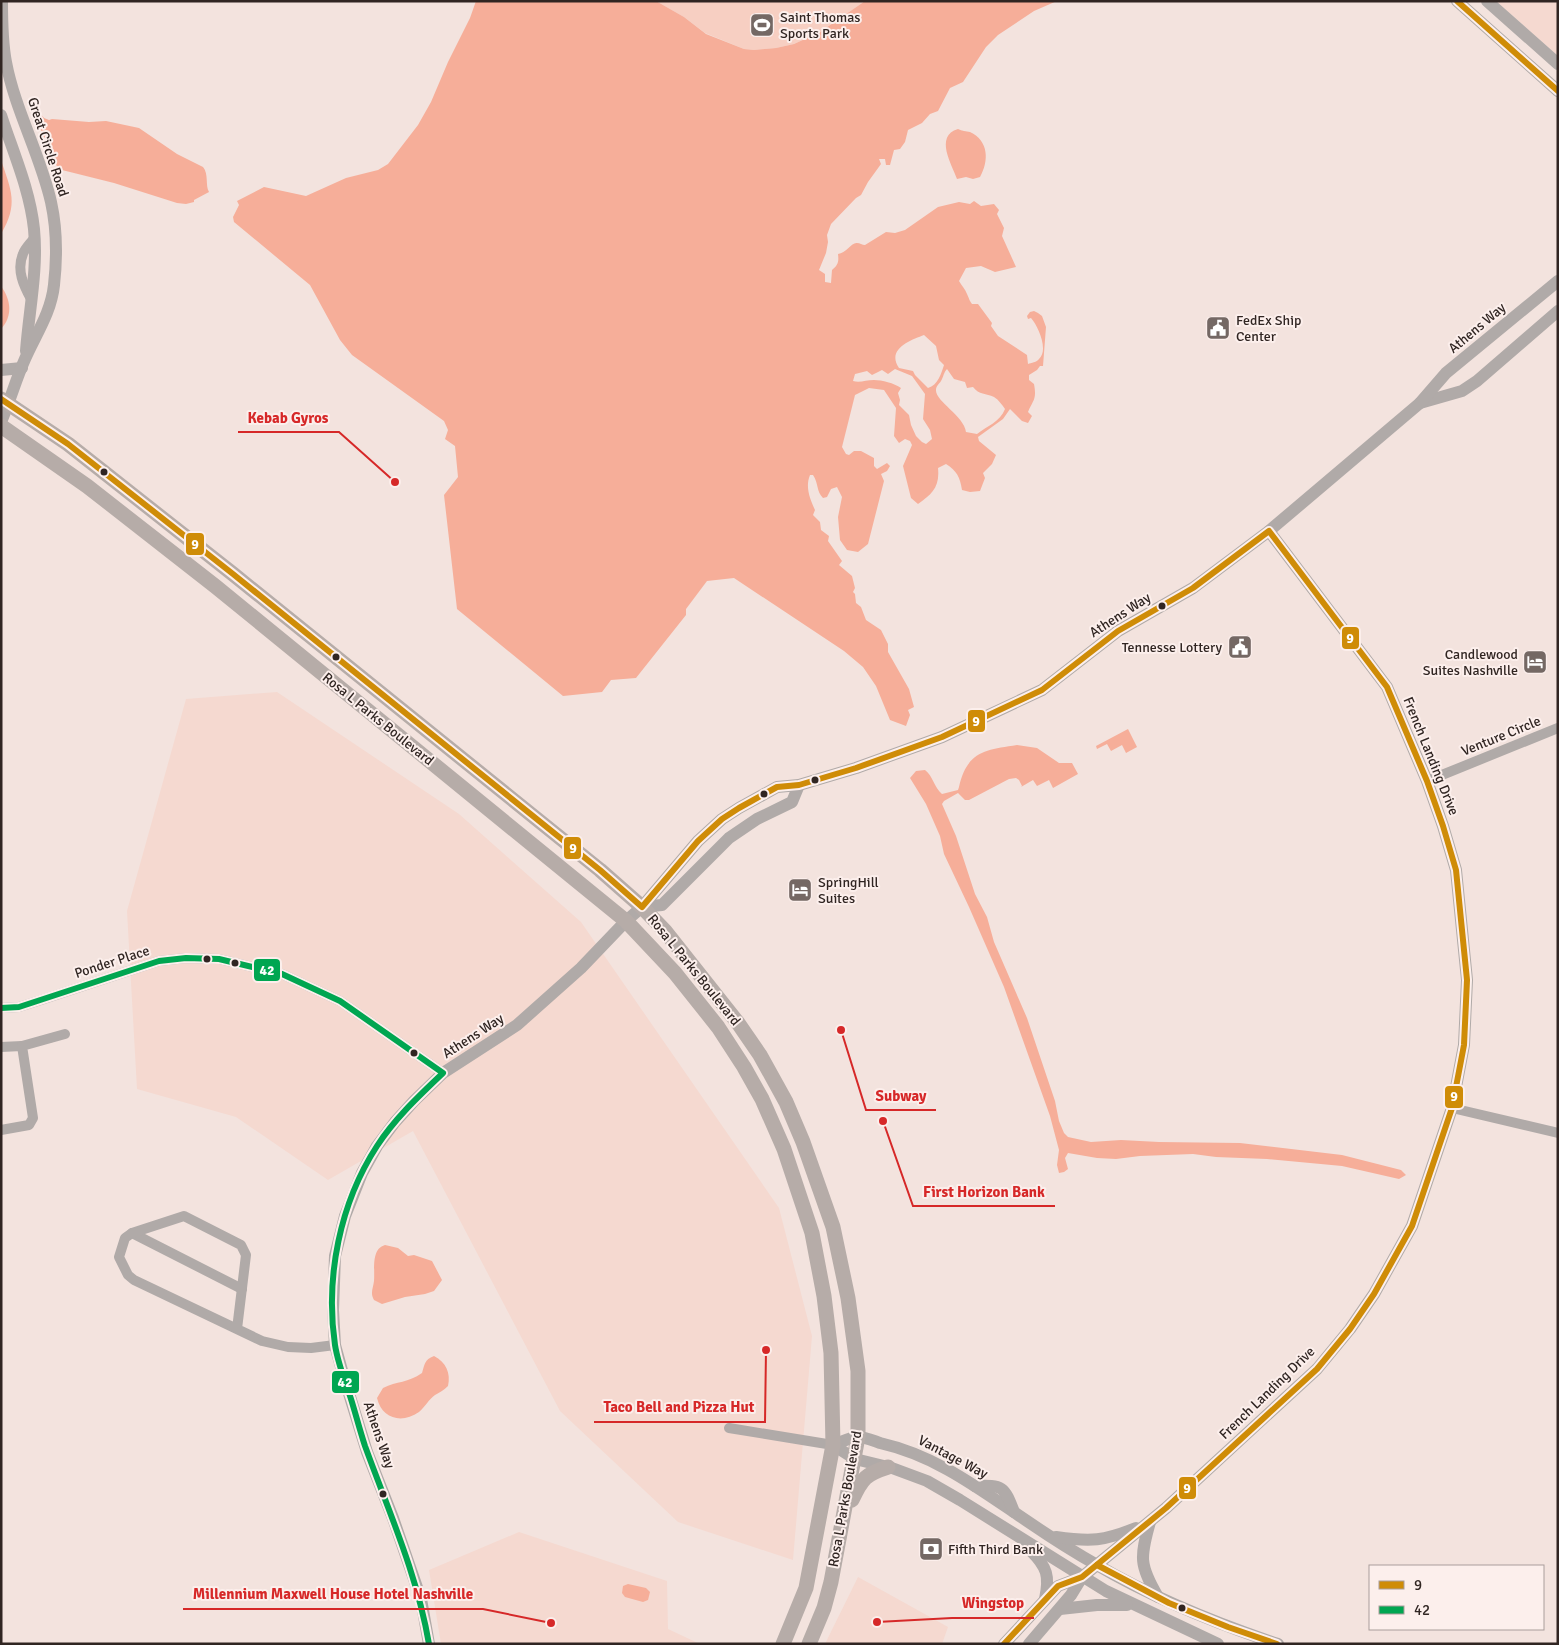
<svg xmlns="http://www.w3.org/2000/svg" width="1559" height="1645" viewBox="0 0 1559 1645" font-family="Signika,sans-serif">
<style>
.built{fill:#f5d9d0}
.green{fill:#f7cfc2}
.water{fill:#f6ae99;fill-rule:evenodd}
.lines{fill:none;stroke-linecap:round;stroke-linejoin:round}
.minor{stroke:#b0aaa8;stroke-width:10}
.tertiary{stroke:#b0aaa8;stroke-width:12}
.primary{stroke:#b6aca8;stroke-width:15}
.bus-1-casing{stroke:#fcefec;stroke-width:10}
.bus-2-casing{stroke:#fcefec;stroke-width:10}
.bus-1{stroke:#cf8c07;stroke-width:6}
.bus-2{stroke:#00a651;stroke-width:6}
.bus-dot{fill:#302522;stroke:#fcefec;stroke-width:2}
.labels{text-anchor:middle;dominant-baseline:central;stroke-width:4;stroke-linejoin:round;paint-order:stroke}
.poi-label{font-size:14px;fill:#302522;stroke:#fcefec;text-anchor:start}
.street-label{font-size:14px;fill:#302522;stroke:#fcefec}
.leader{fill:none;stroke:#d62828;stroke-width:2}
.callout-dot{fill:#d62828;stroke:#fcefec;stroke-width:2}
.callout-label{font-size:15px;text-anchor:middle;font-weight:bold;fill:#d62828;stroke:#fcefec;stroke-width:4;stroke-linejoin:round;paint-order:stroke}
.line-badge{stroke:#fcefec;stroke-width:2}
.badge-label{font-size:14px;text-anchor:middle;font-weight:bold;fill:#fff}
</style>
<rect width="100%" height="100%" fill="#f3e3de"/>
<g class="built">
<path d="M1496,1H1558V56Z"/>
<path d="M277,692L459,814L581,922L779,1208L812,1336L793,1560L678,1522L560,1411L413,1131L328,1180L236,1117L137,1089L127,911L186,699Z"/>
<path d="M519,1532L667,1581L668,1629L700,1644H441L429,1570Z"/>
<path d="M858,1577L948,1627L942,1644H825Z"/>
</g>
<path class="green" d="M656,1H865L820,32L794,44L776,48L754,50L744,49L705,33L684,17Z"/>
<g class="water">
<path d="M476,1H656L684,17L706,34L744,49L754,50L776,48L794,44L820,32L865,1H1057L1034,11L998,35L986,47L963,82L950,88L938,111L930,114L922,123L908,130L905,142L900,149L894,150L890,165H886L885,159H879L881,164L868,182L861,195L856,198L831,224L827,235L828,242L826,253L819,270L825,274V282L831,283L832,270C838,265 839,262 838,254C846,253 852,242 857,243C860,243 862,245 865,245L886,232L895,233L905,230L938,207L959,202L970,204L974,201L981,206L994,204L999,210L997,214L1004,228L1002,236L1016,267L995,272L981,266L966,268L959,281C962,286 965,289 967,294C969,298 969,300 972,304H978L992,323L991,326L998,336L1027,355L1028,364C1031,363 1037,362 1039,359C1049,350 1038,326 1031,318L1028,319L1027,316L1030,312L1034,311L1038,313L1042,316L1046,327L1043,366H1040L1037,370L1029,375V380L1034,384C1037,400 1033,400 1028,412L1032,416L1028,423L1022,421L1010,409L1003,419L978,437L979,441L996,455L992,464L983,473L985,478L980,491L970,492L962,490C960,477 957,471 946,464L938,468C940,487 932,494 918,504L911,498L903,466L912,445L910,441L905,439L899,443L894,436L896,408L884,390L869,388L855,395L842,447L846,454L849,455L854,451H861L874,458V466L877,469L887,463L890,466L887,471L881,474L884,481L868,544L858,552L847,550L840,540L838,517L842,497L837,487L831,489L827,497L823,498C816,491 819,484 813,475H810C805,487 810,499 815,510L813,515L820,522L821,530L829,536L828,541L842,561L839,565L852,576L855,588L853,592L855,594L856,603L861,607L866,620L881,630L888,644V652L909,689L914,707L908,710L910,715L906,726L890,720L876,686L863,667L844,651L734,578L707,581L686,609V615L636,678L611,680L602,692L563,696L457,609L444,495L458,477L455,446L445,439L448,430L444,421L352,355L340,340L310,285L234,222L233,217L239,205L237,201L264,187L306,196L346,178L378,170L388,164L418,125L431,102L448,62L470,18ZM924,335L936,346L939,360L944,365C941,374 938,385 928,388L915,375L913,371L899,368C886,349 911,340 924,335ZM895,369L912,376L925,394L923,419L930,430L932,439L926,444L922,442L916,436L911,425L909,415L899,405L900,400L898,393L901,388C894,383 882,380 874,380C866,380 860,383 853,381L855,374L867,371L872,375L882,370L888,374ZM947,369L954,379L965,382L967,388L973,387C979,395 986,393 994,397C999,400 1002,405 1005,409C1000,422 987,426 977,434L966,432C964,416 935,401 936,390C936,385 940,384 942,379C944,375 944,372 947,369Z"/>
<path d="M36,110L44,118L49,120L52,119L89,122L106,121L139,128L177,154L203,167C209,174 205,185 209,192L194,200V202L186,204L177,203L114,183L62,170L56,165L49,149L33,111Z"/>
<path d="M958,129C962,131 966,131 970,132C989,141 989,161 980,177L973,179L966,177L957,179C952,165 934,136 958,129Z"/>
<path d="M1,160C11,190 19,204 1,234Z"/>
<path d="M1,286C11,300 13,316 1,329Z"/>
<path d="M1128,729L1137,747L1126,753L1122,745L1111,751L1107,744L1097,749L1096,746Z"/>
<path d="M1017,745L1037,748L1059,763H1072L1078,774L1053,788L1049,780L1037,786L1033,780L1021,787L1022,786L1019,780L1016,778L1009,779L969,800H965L958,793L944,801L942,804L956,836L975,894L987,917L994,942L1027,1018L1055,1101L1059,1121L1064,1133L1068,1137L1091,1142L1121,1140L1159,1142L1240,1143L1342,1155L1401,1170L1406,1175L1399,1179L1342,1166L1267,1159L1216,1157L1193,1154L1140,1156L1116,1159L1097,1158L1068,1153L1065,1158L1068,1169L1064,1172L1059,1173L1057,1165L1059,1150L1050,1116L1004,987L969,907L944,854L940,836L926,804L910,778L916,771L925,770C933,776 934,787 942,794L958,790L959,787C967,752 984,750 1017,745Z"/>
<path d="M385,1245L398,1248L408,1256L414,1255L432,1261L442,1280L434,1291L425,1294L405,1297L382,1304L374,1300C370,1293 373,1289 374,1281C375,1269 371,1249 385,1245Z"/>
<path d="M434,1356C446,1362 451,1373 448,1386C444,1390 440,1392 435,1395C429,1399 425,1407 419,1412C402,1424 382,1419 377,1398L383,1388C397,1381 408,1383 422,1373C425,1364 424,1360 434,1356Z"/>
<path d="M628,1584L646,1588L650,1592L648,1600L643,1602L625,1597L622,1593L623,1586Z"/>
</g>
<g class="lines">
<g class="minor">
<path d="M31,299C24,286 16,270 23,254C25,248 31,243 34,238"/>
<path d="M1427,781L1558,728"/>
<path d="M1,1008L19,1007L41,1000L159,961L186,958L219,959L282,974L340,1001L443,1073"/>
<path d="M1,1047L22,1046"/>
<path d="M1452,1108L1558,1133"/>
<path d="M1,1130L29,1125L33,1118L22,1046L65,1034"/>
<path d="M132,1233L242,1289"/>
<path d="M237,1329L246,1255L241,1245L184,1216L132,1233L125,1238L119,1257L128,1275L134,1280L262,1341L288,1347L311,1348L335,1345"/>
<path d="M729,1428L833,1445"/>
</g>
<g class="tertiary">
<path d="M1457,1L1558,91"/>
<path d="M1487,1L1558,64"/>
<path d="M1,115C13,152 30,190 34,229C38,270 29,310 26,351"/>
<path d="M1,370L22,368"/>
<path d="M1420,403L1462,391L1477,381L1558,311"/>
<path d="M1,422C10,401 16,379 25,359C36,334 51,313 54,285C57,258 57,229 51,202C40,154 15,110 6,62C2,42 2,21 2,1"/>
<path d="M642,907L662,905L729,838L757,819L792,802L799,785"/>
<path d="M833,1445C840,1443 850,1437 858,1437C865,1437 874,1441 880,1443C938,1456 982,1491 1030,1523C1052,1538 1074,1552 1097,1565C1155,1599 1215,1623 1278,1644"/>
<path d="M833,1445L855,1459L892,1468L927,1481L960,1500L1106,1591L1218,1644"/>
<path d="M975,1486C1003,1485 1004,1486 1014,1512"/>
<path d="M1150,1522C1140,1557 1139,1565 1158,1597"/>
<path d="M1056,1537C1091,1542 1104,1541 1136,1528"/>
<path d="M1031,1551C1047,1567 1050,1576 1045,1599"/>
<path d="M1060,1609L1097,1605H1127"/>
<path d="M429,1644L421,1599L393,1518L367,1452L343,1374L335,1345L333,1310L335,1256L345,1216L362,1173L377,1146L395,1122L414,1101L443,1073L517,1025L581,968L626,921L642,907L698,841L722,819L739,808L777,787L799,785L856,768L942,737L1042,690L1118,631L1193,588L1269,531L1420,403L1446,373L1558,281"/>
<path d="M1004,1644L1058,1586L1082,1577L1166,1508L1317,1369L1350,1329L1374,1294L1412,1226L1452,1108L1464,1045L1467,980L1456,870L1443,826L1427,781L1387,687L1269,531"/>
<path d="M1029,1644L1071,1595L1082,1577"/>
</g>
<g class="primary">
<path d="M1,399L68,444L233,574L600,870L642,907L665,931L738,1023L760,1055L786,1102L803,1142L833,1227L848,1298L858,1371V1437L831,1582L824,1608L809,1644"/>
<path d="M1,426L87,486L215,586L626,921L675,973L718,1027L744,1067L762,1099L784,1149L812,1233L824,1296L831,1353L833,1445L806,1588L783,1644"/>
<path d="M852,1500C862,1478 866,1474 888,1467"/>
</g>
<defs>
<g id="bus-1">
<path d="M1457,1L1558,91"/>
<path d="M1,399L68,444L233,574L600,870L642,907L698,841L722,819L739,808L777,787L799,785L856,768L942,737L1042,690L1118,631L1193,588L1269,531L1387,687L1427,781L1443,826L1456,870L1467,980L1464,1045L1452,1108L1412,1226L1374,1294L1350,1329L1317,1369L1166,1508L1082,1577L1058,1586L1004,1644"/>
<path d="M1097,1565L1169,1603L1228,1627L1277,1644"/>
</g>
<path id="bus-2" d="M1,1008L19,1007L159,961L186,958L219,959L282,974L340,1001L443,1073C420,1095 395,1118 377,1146C340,1203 325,1277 335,1345C338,1364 345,1381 351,1399C356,1415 360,1431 365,1446C389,1512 417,1574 429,1644"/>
</defs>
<use href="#bus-1" class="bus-1-casing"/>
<use href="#bus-2" class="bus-2-casing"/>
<use href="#bus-1" class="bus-1"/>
<use href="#bus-2" class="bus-2"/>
</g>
<defs>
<symbol id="stadium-square" viewBox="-11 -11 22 22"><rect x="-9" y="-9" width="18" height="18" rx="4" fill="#746864" stroke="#fcefec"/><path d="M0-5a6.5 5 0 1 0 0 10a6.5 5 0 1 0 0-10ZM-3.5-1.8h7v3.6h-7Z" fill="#fff"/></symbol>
<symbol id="civic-square" viewBox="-11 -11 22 22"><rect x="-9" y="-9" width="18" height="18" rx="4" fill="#746864" stroke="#fcefec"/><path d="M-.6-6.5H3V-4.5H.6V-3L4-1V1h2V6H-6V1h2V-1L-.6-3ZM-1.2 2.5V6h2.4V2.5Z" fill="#fff"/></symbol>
<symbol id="hotel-square" viewBox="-11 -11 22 22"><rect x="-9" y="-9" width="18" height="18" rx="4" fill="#746864" stroke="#fcefec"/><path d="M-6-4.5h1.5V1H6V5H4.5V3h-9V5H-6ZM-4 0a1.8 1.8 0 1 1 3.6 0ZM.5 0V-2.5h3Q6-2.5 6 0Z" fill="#fff"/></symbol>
<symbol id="bank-square" viewBox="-11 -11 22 22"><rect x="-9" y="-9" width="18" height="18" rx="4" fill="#746864" stroke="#fcefec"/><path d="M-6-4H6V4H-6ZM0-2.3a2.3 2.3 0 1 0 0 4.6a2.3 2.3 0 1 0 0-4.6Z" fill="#fff"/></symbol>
</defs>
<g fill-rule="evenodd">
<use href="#stadium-square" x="748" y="11" width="28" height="28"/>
<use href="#civic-square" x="1204" y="314" width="28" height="28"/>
<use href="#civic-square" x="1226" y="633" width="28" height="28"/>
<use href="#hotel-square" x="1521" y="648" width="28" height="28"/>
<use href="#hotel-square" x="786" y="876" width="28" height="28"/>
<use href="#bank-square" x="917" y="1535" width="28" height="28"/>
</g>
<g class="bus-dot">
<circle cx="104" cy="472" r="4.5"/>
<circle cx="1162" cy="606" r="4.5"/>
<circle cx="336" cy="657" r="4.5"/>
<circle cx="815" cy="780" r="4.5"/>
<circle cx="764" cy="794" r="4.5"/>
<circle cx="207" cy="959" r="4.5"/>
<circle cx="235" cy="963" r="4.5"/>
<circle cx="414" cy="1053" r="4.5"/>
<circle cx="383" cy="1494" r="4.5"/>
<circle cx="1182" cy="1608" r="4.5"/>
</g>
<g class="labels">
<g class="poi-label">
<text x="780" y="17">Saint Thomas<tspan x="780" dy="16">Sports Park</tspan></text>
<text x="1236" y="320">FedEx Ship<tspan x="1236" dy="16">Center</tspan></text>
<text x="1222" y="647" text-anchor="end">Tennesse Lottery</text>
<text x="1518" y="654" text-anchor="end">Candlewood<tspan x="1518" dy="16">Suites Nashville</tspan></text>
<text x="818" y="882">SpringHill<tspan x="818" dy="16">Suites</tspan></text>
<text x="948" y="1549">Fifth Third Bank</text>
</g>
<g class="street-label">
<text transform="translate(48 147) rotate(72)">Great Circle Road</text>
<text transform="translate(1477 328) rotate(-40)">Athens Way</text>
<text transform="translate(1120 615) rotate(-33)">Athens Way</text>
<text transform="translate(378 719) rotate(39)">Rosa L Parks Boulevard</text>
<text transform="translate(1501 736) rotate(-22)">Venture Circle</text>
<text transform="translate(1431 756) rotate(68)">French Landing Drive</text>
<text transform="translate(112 962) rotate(-18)">Ponder Place</text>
<text transform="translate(694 970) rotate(51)">Rosa L Parks Boulevard</text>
<text transform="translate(473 1036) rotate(-33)">Athens Way</text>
<text transform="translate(1267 1393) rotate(-44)">French Landing Drive</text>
<text transform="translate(379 1435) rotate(71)">Athens Way</text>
<text transform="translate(953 1457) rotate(28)">Vantage Way</text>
<text transform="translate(845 1499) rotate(-80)">Rosa L Parks Boulevard</text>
</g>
</g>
<path class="leader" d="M395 482L339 432H238M841 1030L866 1110H936M883 1121L913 1206H1055M766 1350L765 1422H594M551 1623L483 1609H183M877 1622L952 1618H1034"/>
<g class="callout-dot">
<circle cx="395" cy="482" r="5"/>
<circle cx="841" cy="1030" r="5"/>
<circle cx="883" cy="1121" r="5"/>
<circle cx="766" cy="1350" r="5"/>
<circle cx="551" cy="1623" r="5"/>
<circle cx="877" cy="1622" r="5"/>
</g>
<g class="callout-label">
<text x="288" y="423">Kebab Gyros</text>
<text x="901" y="1101">Subway</text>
<text x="984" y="1197">First Horizon Bank</text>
<text x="679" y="1412">Taco Bell and Pizza Hut</text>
<text x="333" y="1599">Millennium Maxwell House Hotel Nashville</text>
<text x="993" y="1608">Wingstop</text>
</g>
<g class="line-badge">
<rect x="185" y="532" width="20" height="24" rx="5" fill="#cf8c07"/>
<rect x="1341" y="626" width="19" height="24" rx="5" fill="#cf8c07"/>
<rect x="967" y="709" width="19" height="24" rx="5" fill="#cf8c07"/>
<rect x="563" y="836" width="19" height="24" rx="5" fill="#cf8c07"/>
<rect x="253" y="958" width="28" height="24" rx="5" fill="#00a651"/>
<rect x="1444" y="1085" width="20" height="24" rx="5" fill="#cf8c07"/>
<rect x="331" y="1370" width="29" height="24" rx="5" fill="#00a651"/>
<rect x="1178" y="1476" width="19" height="24" rx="5" fill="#cf8c07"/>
</g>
<g class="badge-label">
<text x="195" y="549">9</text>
<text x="1350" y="643">9</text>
<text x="976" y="726">9</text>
<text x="573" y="853">9</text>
<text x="267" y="975">42</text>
<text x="1454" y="1101">9</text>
<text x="345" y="1387">42</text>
<text x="1187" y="1493">9</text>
</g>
<rect width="1559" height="1645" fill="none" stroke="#302522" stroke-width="5"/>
<rect x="1369" y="1565" width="175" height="65" fill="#fcefec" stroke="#aa9e9b"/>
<rect x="1379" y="1581" width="25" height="8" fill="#cf8c07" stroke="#aa9e9b"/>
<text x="1414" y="1590" font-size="15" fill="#302522">9</text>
<rect x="1379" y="1606" width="25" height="8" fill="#00a651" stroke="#aa9e9b"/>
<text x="1414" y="1615" font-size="15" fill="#302522">42</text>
</svg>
